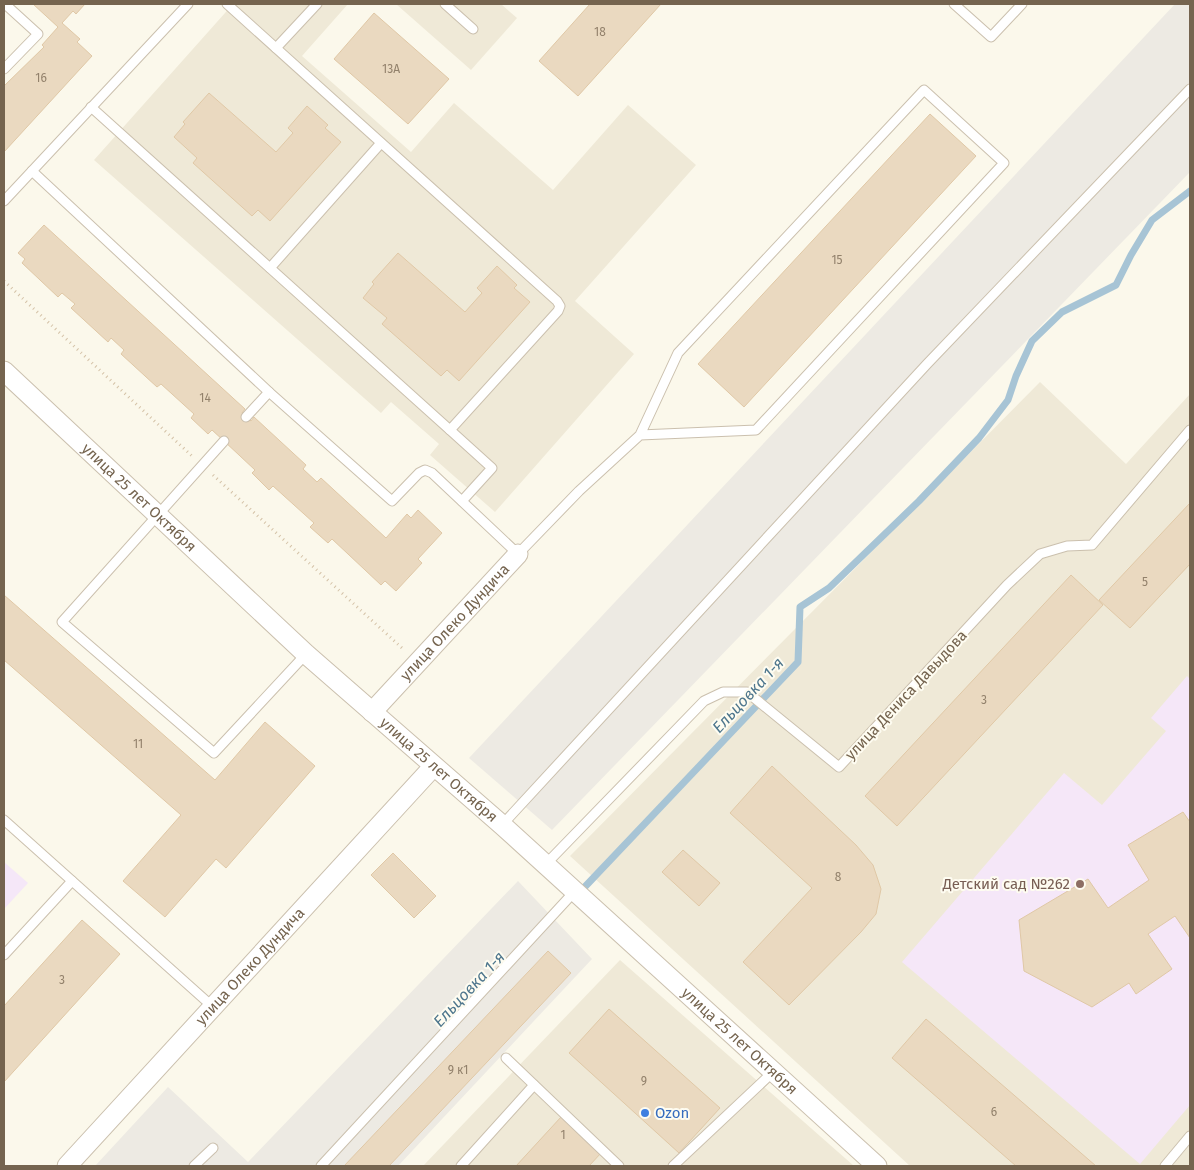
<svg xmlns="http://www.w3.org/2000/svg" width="1194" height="1170" viewBox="0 0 1194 1170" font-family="'Fira Sans',sans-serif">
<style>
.residential{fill:#efe9d7}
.industrial{fill:#edeae3}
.education{fill:#f5e7f8}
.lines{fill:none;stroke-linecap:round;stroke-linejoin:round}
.stream{stroke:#a7c4d5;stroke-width:7}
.building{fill:#ead9c0;stroke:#e0c8a6}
.service-casing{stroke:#cbc0ae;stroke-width:11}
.minor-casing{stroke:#cbc0ae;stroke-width:21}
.path{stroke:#d4c2a7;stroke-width:3;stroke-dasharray:1 4;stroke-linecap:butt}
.service{stroke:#fff;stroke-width:9}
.minor{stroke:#fff;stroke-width:19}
.education-dot{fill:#8d6e63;stroke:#fefcf1;stroke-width:2}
.shop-dot{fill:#3f7fe0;stroke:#fefcf1;stroke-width:2}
.labels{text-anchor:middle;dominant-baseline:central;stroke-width:4;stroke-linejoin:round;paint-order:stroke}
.number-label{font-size:12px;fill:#92816b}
.street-label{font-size:15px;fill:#75644f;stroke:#fefcf1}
.education-label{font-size:15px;fill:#785e54;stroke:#fefcf1;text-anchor:end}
.shop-label{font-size:15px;fill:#366cbe;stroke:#fefcf1;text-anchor:start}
.water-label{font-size:16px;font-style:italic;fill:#4e768d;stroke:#fefcf1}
</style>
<rect width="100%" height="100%" fill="#fbf8eb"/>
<g class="residential">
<path d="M233,4H348L302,56L411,152L454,103L553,190L628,105L696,165L575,301L634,354L495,512L430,455L439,444L391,402L381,413L94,160Z"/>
<path d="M396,4H501L517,18L471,70Z"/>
<path d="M1040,382L1126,464L1190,394V1166H910L570,856Z"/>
<path d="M620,960L854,1166H423Z"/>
</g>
<g class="industrial">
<path d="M1175,4H1190V172L552,830L469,758Z"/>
<path d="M518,881L592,959L398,1166H95L168,1087L248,1162Z"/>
</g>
<g class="education">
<path d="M1187,676L1190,679V1105L1140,1164L902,962L1064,773L1102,805L1166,731L1151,718Z"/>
<path d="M4,862L28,883L4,909Z"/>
</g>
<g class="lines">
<path class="stream" d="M579,893L798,662L800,607L829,588L919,501L979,438L1008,400L1016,376L1032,341L1062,312L1116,285L1131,255L1152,220L1190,191"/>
</g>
<g class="building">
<path d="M33,4H85L76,14L73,11L62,23L80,39L77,42L92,56L4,152V86L44,47L42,45L58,27Z"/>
<path d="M590,4H661L578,96L539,61Z"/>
<path d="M374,13L449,79L408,124L334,59Z"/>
<path d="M209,93L276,152L293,133L288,128L307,106L328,125L325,128L341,142L270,221L258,210L252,216L193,163L197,158L174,137L185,124L183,122Z"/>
<path d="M930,114L976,156L744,407L698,364Z"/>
<path d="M44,225L245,409L242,413L251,421L254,417L306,465L303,469L317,482L321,478L386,538L407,514L411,518L418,510L442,533L418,559L422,563L396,591L385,581L381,585L332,539L328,543L310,527L314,523L273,486L269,490L252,473L255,470L224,441L212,430L208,434L191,418L194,414L161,384L157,387L121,354L124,350L111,338L108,342L71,308L75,304L62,293L58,297L22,263L25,259L18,253Z"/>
<path d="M398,253L465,312L482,293L477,288L497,266L517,285L514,288L530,302L459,381L447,370L441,376L382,324L387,318L363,298L374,284L372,282Z"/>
<path d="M1190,503V564L1130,628L1099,600Z"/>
<path d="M1071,575L1103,605L897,826L865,796Z"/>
<path d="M4,595L215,780L265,722L315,766L226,868L216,859L165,917L123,881L181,815L4,660Z"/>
<path d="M772,766L856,845L873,865L881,889L876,914L861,932L789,1005L743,962L812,888L730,813Z"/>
<path d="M1183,812L1190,822V938L1175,916L1148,934L1172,969L1136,994L1129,983L1092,1007L1024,971L1019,920L1088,879L1108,908L1149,880L1128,845Z"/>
<path d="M683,850L720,883L699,906L662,872Z"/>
<path d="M393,853L436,896L414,918L371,875Z"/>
<path d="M82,920L120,954L4,1082V1006Z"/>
<path d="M548,951L571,973L389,1166H344Z"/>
<path d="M609,1009L720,1108L679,1153L569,1053Z"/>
<path d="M926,1019L1096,1166H1016L892,1058Z"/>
<path d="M561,1117L601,1153L589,1166H516Z"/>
</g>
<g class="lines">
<defs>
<g id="service">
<path d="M445,4L473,29"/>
<path d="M954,4L991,37L1022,4"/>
<path d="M276,48L317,4"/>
<path d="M4,69L38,34L5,4"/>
<path d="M91,107L450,430L558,311L560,306L557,301L227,4"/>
<path d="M32,171L269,392"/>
<path d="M4,201L188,4"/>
<path d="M270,268L381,143"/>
<path d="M246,417L269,392L392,501L419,473L425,470L432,473L518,554L579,491L640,435L678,353L924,90L1004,163L756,430L640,435"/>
<path d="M450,430L492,468L462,501"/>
<path d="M224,441L62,622L214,753L306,654"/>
<path d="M4,820L213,1007"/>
<path d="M502,825L927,364L1190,89"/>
<path d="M545,865L704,701L723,692H747L839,767L1007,585L1040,554L1067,546L1092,545L1190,430"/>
<path d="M4,955L72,881"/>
<path d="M506,1058L619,1166"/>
<path d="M194,1166L213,1148"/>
<path d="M321,1166L575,891"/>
<path d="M461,1166L534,1085"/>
<path d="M673,1166L773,1072"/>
<path d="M1165,1166L1190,1136"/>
</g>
<g id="minor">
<path id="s1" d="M4,371L306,654L502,825L877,1166"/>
<path id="s2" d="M372,712L518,554"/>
<path id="s3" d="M67,1166L433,767"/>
</g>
</defs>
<use href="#service" class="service-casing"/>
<use href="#minor" class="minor-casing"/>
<g class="path">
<path d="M4,281L192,456"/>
<path d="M213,475L402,648"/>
</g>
<use href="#service" class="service"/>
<use href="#minor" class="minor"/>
</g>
<circle class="education-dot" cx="1080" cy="884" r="5"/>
<circle class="shop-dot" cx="645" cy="1113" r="5"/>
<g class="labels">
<g class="number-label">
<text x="600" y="32">18</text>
<text x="391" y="69">13А</text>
<text x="41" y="78">16</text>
<text x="837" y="260">15</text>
<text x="205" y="398">14</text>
<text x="1145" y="582">5</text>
<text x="984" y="700">3</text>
<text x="138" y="744">11</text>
<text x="838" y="877">8</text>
<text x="62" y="980">3</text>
<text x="458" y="1070">9 к1</text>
<text x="644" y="1081">9</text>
<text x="994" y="1112">6</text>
<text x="563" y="1135">1</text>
</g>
<g class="street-label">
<text stroke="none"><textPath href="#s1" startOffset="185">улица 25 лет Октября</textPath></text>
<text stroke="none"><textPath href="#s2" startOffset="122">улица Олеко Дундича</textPath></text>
<text transform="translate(906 695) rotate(-47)">улица Дениса Давыдова</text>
<text stroke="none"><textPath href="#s1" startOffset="590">улица 25 лет Октября</textPath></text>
<text stroke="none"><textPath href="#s3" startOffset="271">улица Олеко Дундича</textPath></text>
<text stroke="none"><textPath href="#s1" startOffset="995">улица 25 лет Октября</textPath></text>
</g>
<g class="education-label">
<text x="1070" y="884">Детский сад №262</text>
</g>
<g class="shop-label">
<text x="655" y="1113">Ozon</text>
</g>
<g class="water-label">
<text transform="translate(748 695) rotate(-47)">Ельцовка 1-я</text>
<text transform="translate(469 989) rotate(-47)">Ельцовка 1-я</text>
</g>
</g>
<rect width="1194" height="1170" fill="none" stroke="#75644f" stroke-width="10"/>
</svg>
